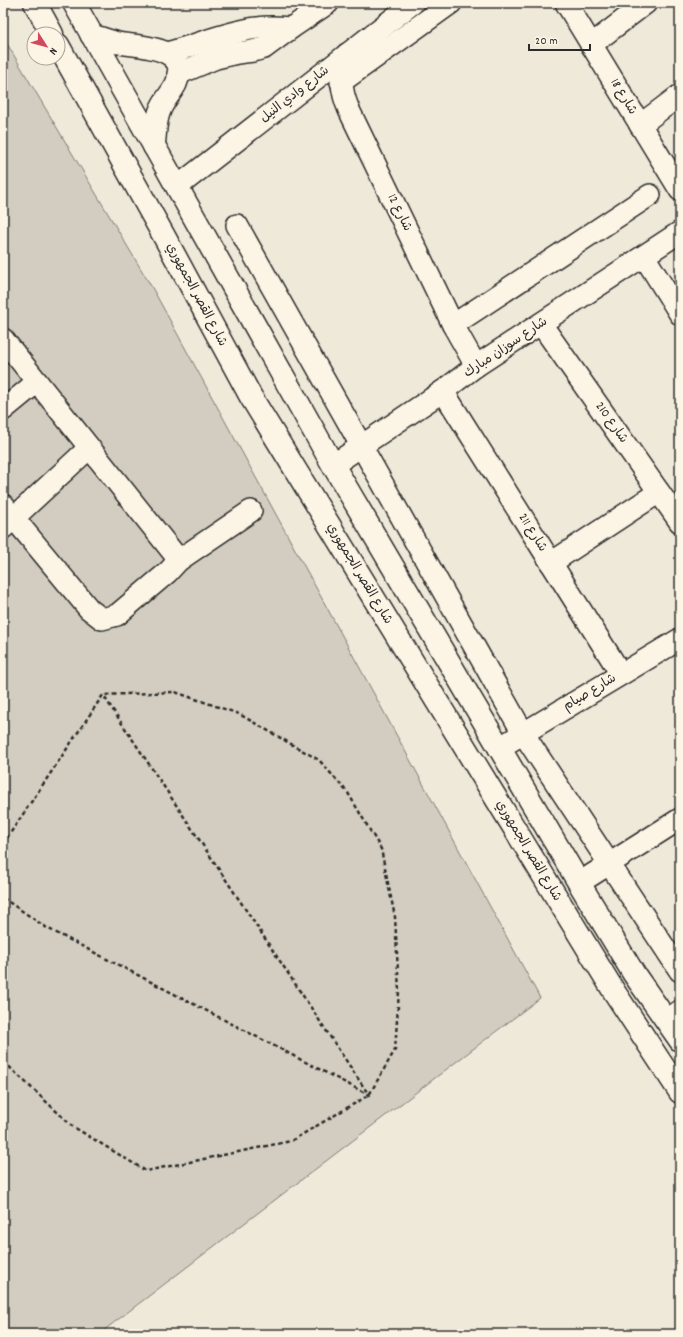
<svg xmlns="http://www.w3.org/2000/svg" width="683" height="1337" viewBox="0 0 683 1337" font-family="Dekko,'Playpen Sans Arabic',sans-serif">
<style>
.green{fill:#d2cdc0;stroke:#7e7c76}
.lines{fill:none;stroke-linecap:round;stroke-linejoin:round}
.minor-casing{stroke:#2b2b2b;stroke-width:24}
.major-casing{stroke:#2b2b2b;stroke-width:25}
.path{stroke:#2b2b2b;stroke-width:2.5;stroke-dasharray:4 3;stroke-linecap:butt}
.minor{stroke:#fcf5e5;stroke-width:21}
.major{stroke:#fcf5e5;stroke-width:22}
.labels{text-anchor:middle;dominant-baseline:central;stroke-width:4;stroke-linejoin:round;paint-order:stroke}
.street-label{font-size:13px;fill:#2b2b2b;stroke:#fcf5e5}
</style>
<rect width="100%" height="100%" fill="#efe9da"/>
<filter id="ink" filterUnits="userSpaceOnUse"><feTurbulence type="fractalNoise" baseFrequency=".025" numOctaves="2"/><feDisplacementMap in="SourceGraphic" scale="8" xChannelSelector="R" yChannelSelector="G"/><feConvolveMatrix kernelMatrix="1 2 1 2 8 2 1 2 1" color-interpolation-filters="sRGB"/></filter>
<g filter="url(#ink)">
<path class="green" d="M3,37L154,291L540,998L99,1334H3Z"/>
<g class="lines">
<defs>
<g id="minor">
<path d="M566,3L680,190"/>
<path d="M91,35C100,37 109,41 118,43C140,47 192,46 176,84C172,92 165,99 161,108C155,120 156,134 154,147"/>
<path d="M591,45L646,3"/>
<path d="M167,53C197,45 226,32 257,28C268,26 280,27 291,28"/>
<path d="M347,54C340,76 340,89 349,110L453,325L476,366"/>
<path d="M178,74L216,58L237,53L253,51L264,48L291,28L328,3"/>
<path d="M341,82L451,3"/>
<path d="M640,125L680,95"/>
<path d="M177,187L413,3"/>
<path d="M237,225L523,733L680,971"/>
<path d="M644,256L680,314"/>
<path d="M541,324L680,522"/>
<path d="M453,325L650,195"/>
<path d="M3,339L179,560L168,572L117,615L102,619L89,609L3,505"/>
<path d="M443,391L621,674"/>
<path d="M3,410L37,382"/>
<path d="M333,465L443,391L476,366L680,232"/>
<path d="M3,528L89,448"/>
<path d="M179,560L251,511"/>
<path d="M551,563L659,492"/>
<path d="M499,748L680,639"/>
<path d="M579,883L680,819"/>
<path d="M667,1020L680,1011"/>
</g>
<g id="major">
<path d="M35,3L52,34"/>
<path d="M74,3L333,465L579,883L634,974L680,1040"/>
<path d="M58,45L165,238L251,397L615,993L680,1092"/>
</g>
</defs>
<use href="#minor" class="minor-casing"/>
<use href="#major" class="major-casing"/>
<g class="path">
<path d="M3,844L103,695L175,692L239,714L319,760L348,793L381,849L395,917L399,991L395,1050L369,1095L291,1141L146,1171L72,1126L3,1061"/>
<path d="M3,898L47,928L369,1095L103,695"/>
</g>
<use href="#minor" class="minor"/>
<use href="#major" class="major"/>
</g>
</g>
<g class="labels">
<g class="street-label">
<text transform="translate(295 95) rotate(-38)">شارع وادي النيل</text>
<text transform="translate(623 97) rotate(59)">شارع 18</text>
<text transform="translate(399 213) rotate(64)">شارع 12</text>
<text transform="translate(196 295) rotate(62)">شارع القصر الجمهوري</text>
<text transform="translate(506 348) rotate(-34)">شارع سوزان مبارك</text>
<text transform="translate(611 423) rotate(55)">شارع 210</text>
<text transform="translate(532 533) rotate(58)">شارع 211</text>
<text transform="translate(359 574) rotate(59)">شارع القصر الجمهوري</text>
<text transform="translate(590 693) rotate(-31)">شارع صيام</text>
<text transform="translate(528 851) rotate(59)">شارع القصر الجمهوري</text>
</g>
</g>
<rect width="683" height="1337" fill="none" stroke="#fcf5e5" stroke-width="16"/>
<rect x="8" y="8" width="667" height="1321" fill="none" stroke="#2b2b2b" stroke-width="1.5" filter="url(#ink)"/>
<g transform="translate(46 46) rotate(126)"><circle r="19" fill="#fcf5e5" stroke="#a8a49b"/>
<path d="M0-3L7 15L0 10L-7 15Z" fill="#d1495b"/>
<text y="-6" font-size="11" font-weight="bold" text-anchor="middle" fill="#2b2b2b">N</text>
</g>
<path d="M529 44v6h61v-6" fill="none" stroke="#2b2b2b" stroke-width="2"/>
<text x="535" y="44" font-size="12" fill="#2b2b2b" stroke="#fcf5e5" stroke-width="3" paint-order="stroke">20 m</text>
</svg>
